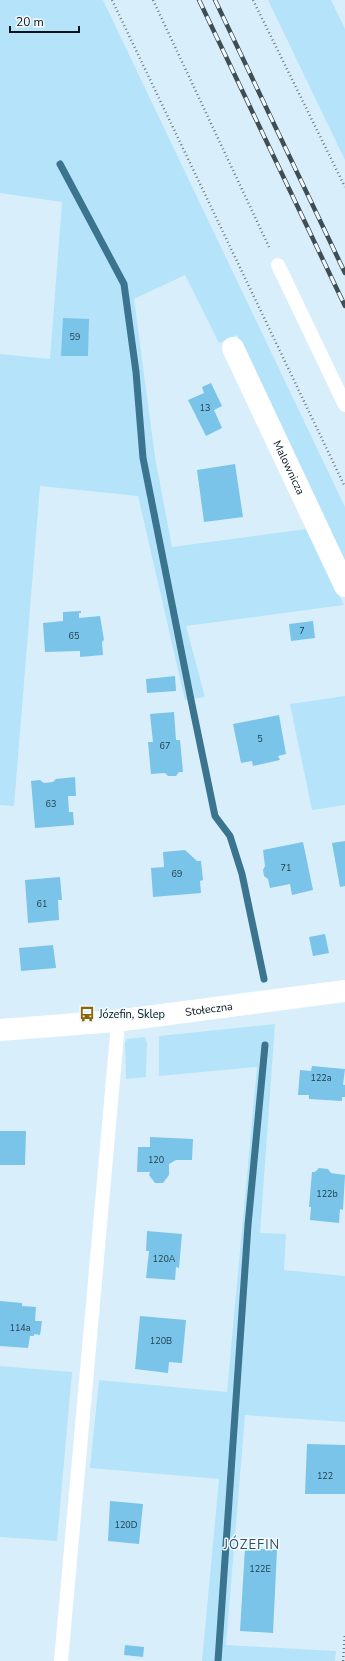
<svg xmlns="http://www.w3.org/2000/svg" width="345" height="1661" viewBox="0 0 345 1661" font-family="'Nunito Sans',sans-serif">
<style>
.green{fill:#b5e3fa}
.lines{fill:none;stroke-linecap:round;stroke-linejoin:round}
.stream{stroke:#3b748e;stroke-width:7}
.building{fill:#79c4e8}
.path{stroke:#697b85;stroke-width:2.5;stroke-dasharray:1 3;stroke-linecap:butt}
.service{stroke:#fff;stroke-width:14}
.minor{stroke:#fff;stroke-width:22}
.tertiary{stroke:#fff;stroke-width:22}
.rail-casing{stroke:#3d4e56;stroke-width:4.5}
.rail{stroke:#f2fafe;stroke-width:3;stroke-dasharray:9;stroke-linecap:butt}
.labels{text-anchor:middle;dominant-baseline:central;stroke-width:3;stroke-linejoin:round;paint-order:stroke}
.number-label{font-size:9px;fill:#23404e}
.street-label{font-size:11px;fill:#06141b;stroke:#f2fafe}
.poi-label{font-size:11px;fill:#06141b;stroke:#f2fafe;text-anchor:start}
.quarter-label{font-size:13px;letter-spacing:1px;fill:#2d5161;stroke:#f2fafe}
</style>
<rect width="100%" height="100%" fill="#d8effb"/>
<g class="green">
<path d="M0,0H103L345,507V562L237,335L219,343L185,275L134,299L155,457L172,547L306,529L344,605L186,626L205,697L185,700L138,496L40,486L14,806L0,805V354L50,359L62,202L0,193Z"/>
<path d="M268,0H331L345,29V160Z"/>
<path d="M345,696V805L312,810L290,704Z"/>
<path d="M275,1024L260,1233L286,1234L284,1270L345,1276V1422L245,1415L226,1645L336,1651L335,1661H202L219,1479L90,1468L99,1380L227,1392L257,1067L159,1076V1036Z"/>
<path d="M145,1037L147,1043L146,1077L126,1079L125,1043L127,1039Z"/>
<path d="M0,1366L72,1372L57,1541L0,1537Z"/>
</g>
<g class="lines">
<g class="stream">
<path d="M60,164L124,284L136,372L143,458L191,700L215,816L230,836L242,874L264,979"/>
<path d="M218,1661L248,1225L265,1045"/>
</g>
</g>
<g class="building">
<path d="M63,318L89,319L88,356H61Z"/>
<path d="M211,383L222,406L214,410L222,428L206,436L188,400L204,393L202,387Z"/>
<path d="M235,464L243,517L204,522L197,470Z"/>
<path d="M81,611V613H79V618L100,616L104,640L102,642L103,655L80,657V651L45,652L43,623L63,621V612Z"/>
<path d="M313,621L315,638L291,641L289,624Z"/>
<path d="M175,676L176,691L147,693L146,679Z"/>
<path d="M174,712L176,740H180L183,772H179L176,776H168L165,773L151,774L148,742H153L150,714Z"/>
<path d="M279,715L286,754L278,756L280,760L253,766L252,761L241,763L233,724Z"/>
<path d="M75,777L76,796H68L69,812H73L74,825L35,828L31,781L40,780L44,783L53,782L56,779Z"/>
<path d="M345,841V886L340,887L332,843Z"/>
<path d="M303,842L313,890L292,895L290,884L270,888L268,879L264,876L263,870L265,866L263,850Z"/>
<path d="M185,850L197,861H201L203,880L200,881L201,893L153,897L151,868L164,867L163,852Z"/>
<path d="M60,877L62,900H58L59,920L28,923L25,880Z"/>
<path d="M325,934L329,953L313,956L309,937Z"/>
<path d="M53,945L56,968L21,971L19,948Z"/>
<path d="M312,1066L345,1069L343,1085H345V1097H342V1101L309,1099V1095H298L300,1070L311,1071Z"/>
<path d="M0,1131H26L25,1165H0Z"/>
<path d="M150,1137L193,1139L192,1160H176L169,1164V1175L163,1183H155L149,1175L150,1172H137L138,1147H150Z"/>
<path d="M319,1168L328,1169L331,1173L345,1175L343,1210L340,1209L339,1223L310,1220L311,1207H309L312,1172H315Z"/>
<path d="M147,1231L182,1234L179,1268L176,1267L175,1280L146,1278L149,1251H146Z"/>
<path d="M0,1301L22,1303V1306L36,1307L35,1321H42L40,1335L34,1334V1336H30L28,1348L0,1346Z"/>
<path d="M140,1316L186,1320L182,1363L169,1362L168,1373L135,1369Z"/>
<path d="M307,1444L345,1445V1494H305Z"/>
<path d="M110,1501L143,1504L139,1544L108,1541Z"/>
<path d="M245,1548L277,1550L273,1633L240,1631Z"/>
<path d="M125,1645L144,1647L143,1657L124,1655Z"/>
</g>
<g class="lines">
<g class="path">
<path d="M112,0L345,487"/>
<path d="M153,0L270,249"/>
<path d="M253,0L345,187"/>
<path d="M343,1661L345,1633"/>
</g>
<g class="service">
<path d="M278,265L345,405"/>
<path d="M61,1661L117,1035L116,1021"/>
</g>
<path class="minor" id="s1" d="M233,348L345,586"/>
<path class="tertiary" id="s2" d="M0,1030L116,1021L345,991"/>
<defs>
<g id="rail">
<path d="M199,0L345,306"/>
<path d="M215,0L345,273"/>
</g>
</defs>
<use href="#rail" class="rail-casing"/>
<use href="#rail" class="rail"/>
</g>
<defs>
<symbol id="bus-bare" viewBox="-9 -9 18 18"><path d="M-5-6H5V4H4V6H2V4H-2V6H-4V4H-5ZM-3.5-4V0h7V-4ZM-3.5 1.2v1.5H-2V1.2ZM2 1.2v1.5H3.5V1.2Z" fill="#8c6406" stroke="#f2fafe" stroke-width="2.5" paint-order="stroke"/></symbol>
</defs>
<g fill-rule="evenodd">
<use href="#bus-bare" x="76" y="1003" width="22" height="22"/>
</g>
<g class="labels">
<g class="number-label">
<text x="75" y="337">59</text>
<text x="205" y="408">13</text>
<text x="302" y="631">7</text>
<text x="74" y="636">65</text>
<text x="260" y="739">5</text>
<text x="165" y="746">67</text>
<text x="51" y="804">63</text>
<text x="286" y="868">71</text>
<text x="177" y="874">69</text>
<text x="42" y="904">61</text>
<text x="321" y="1078">122a</text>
<text x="156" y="1160">120</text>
<text x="327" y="1194">122b</text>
<text x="164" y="1259">120A</text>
<text x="20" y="1328">114a</text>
<text x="161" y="1341">120B</text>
<text x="325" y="1476">122</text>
<text x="126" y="1525">120D</text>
<text x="260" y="1569">122E</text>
</g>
<g class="street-label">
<text stroke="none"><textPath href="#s1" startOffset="132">Malownicza</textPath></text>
<text stroke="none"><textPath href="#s2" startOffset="210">Stołeczna</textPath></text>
</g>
<g class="poi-label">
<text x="99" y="1014">Józefin, Sklep</text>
</g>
<g class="quarter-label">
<text x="252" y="1545">JÓZEFIN</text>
</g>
</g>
<path d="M10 26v6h69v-6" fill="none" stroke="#06141b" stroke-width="2"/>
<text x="16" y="26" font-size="12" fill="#06141b" stroke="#f2fafe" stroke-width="3" paint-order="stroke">20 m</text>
</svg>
